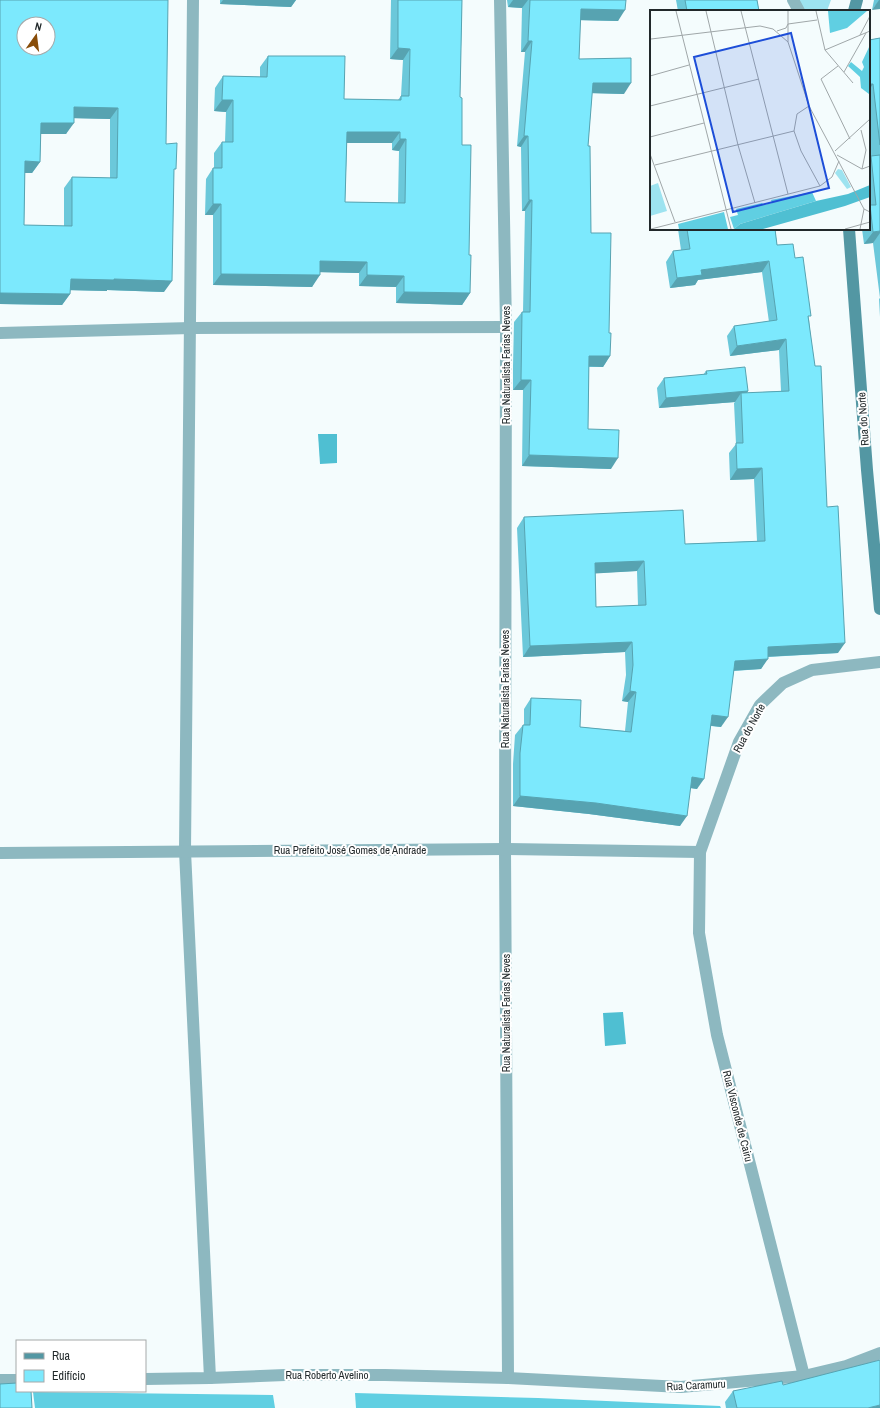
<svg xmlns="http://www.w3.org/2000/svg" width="880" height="1408" viewBox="0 0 880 1408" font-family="'Archivo Narrow',sans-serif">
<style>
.green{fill:#9de3f0}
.forest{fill:#60cfe2}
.water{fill:#4fbfd2}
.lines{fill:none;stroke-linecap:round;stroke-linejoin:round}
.street{stroke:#8db8c0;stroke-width:12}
.secondary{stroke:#5397a3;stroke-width:12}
.wall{fill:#6bc8da;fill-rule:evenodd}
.shaded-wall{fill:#57a3b1}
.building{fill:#7ce9fd;stroke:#57a3b1;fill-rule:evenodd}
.labels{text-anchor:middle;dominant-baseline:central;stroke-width:4;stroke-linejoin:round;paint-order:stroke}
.street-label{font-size:11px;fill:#21282a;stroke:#fff}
.inset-road{fill:none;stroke:#a0a7a9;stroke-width:1}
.view{fill:#1d4ed8;fill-opacity:0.15;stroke:#1d4ed8;stroke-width:2}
.inset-edge{fill:none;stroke:#21282a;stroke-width:2}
</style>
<rect width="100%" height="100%" fill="#f4fcfd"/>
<path class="green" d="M798,0H831L827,11H804Z"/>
<g class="forest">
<path d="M33,1392L273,1395L275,1408H35Z"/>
<path d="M355,1393L538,1398L720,1406L721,1408H356Z"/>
</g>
<g class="water">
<path d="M318,434H337V463L320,464Z"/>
<path d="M623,1012L626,1044L605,1046L603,1013Z"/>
</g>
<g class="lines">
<g class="street">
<path d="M193,0L185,851L210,1378"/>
<path d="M500,0L506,327L505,849L508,1378"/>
<path d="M793,0L799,11"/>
<path d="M0,333L191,328L506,327"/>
<path d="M0,853L505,849L700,852"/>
<path d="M804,1376L717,1035L699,933L700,852L739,742L760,705L783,683L812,670L880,662"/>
<path d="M145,1379L210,1378L285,1375H385L508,1378L681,1387L804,1376L846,1366L880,1353"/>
<path d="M0,1380H17"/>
</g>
<g class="secondary">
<path d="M854,11L857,0"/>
<path d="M849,229L867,470L880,609"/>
</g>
</g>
<g class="wall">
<path d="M0,0L166,144L174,173L164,292L107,290V291L70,290V294L62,305L0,304ZM74,118L110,119V178L72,177L64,188V226L24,225L25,173H32L40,162L41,134H66Z"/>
<path d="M220,0H296L291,7L220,4Z"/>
<path d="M391,0H462L460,97L462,145L469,255L470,293L462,305L396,303V287L359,286V273L320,272L312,287L213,285V215H205L206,179L213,168H214V153L222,142H225L226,112L214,111L215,88L223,76L260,77V67L268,56L344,99L398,100L401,96L403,60L390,59ZM347,143H392V150L399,151L398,203L345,202Z"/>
<path d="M507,0H626L618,21L580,20L579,59L624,94L592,93L588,146L591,233L609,333L610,356L603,367H589L588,429L611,469L522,466L523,390H513V366L514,322L522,312H523L525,211H522L521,147L517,146L525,52H521L522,8L508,7Z"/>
<path d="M676,0H757L759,11H678Z"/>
<path d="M874,0H880L872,10Z"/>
<path d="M880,38V317L879,299L880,298L873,243L864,244L862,229H869V159L871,156L869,135V40Z"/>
<path d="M678,229H775L777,245L795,258L809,319L827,507L838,653L768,657L761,669L734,671L721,727L711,726L697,789L690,788L680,826L589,814L513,806V764L515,735L523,725H524V709L531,698L580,727L625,731L628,702L622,701L626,675L625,652L523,657L517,528L524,517L685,544L757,541L754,479L730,480L729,453L736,444L734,403L735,402L659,408L657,388L664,378L703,375L706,371L748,391L747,393L781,391L779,350L730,356L727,336L734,326L769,322L762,272L698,280L695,285L670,288L666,262L673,251L681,250ZM637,571L638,606L596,607L595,573Z"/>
<path d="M783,1385L880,1408H726L725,1402L733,1391Z"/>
</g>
<g class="shaded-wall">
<path d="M223,0H296L291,7L220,4Z"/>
<path d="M513,0H528L522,8L508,7Z"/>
<path d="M879,0H880V9L872,10Z"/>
<path d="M581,9L625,10L618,21L573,20Z"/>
<path d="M528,41H532L525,52H521Z"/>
<path d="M398,48L410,49L403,60L390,59Z"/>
<path d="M593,83H631L624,94L586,93Z"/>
<path d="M869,84H873L869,90Z"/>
<path d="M222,100H233L226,112L214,111Z"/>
<path d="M74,107L118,108L110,119L66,118Z"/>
<path d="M41,123H74L66,134H33Z"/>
<path d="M347,132H400L392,143H339Z"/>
<path d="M524,136H528L521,147L517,146Z"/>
<path d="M400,139H406L399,151L392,150Z"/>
<path d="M25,161L40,162L32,173H18Z"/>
<path d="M529,200H532L525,211H522Z"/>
<path d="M213,204H221L213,215H205Z"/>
<path d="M880,231V233L873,243L864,244L873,232Z"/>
<path d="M320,261L367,262L359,273L312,272Z"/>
<path d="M769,261L762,272L698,280L695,285L670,288L677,278L701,270Z"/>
<path d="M221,274L320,275L312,287L213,285Z"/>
<path d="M367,275L404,276L396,287L359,286Z"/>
<path d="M71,279H114L172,281L164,292L107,290V291L63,290Z"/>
<path d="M404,292L470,293L462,305L396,303Z"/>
<path d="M0,293L70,294L62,305L0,304Z"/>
<path d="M786,339L779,350L730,356L737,346Z"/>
<path d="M589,356H610L603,367L582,366Z"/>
<path d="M521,380H531L523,390H513Z"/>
<path d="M748,391L741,400V393L735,402L659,408L666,398Z"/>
<path d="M529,455L618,458L611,469L522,466Z"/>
<path d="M762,468L754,479L730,480L737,469Z"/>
<path d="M644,561L637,571L587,574L595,563Z"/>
<path d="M632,642L625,652L523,657L530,646Z"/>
<path d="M845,643L838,653L761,657L768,647Z"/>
<path d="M768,659L761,669L728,671L735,661Z"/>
<path d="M630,691L636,692L628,702L622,701Z"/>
<path d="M712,715L728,717L721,727L705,725Z"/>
<path d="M692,777L704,779L697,789L684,787Z"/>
<path d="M520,796L596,803L687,816L680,826L589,814L513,806Z"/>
<path d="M880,1405V1408H868Z"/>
</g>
<g class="building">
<path d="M0,0H168L166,144L177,143L176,169H174L172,281L114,279V280L71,279L70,294L0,293ZM24,24H48V48H24ZM74,107L118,108L117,178L72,177V226L24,225L25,161L40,162L41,123H74Z"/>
<path d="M398,0H462L460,97L462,98V145H471L469,255H471L470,293L404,292V276L367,275V262L320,261V275L221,274V204H213V168H222V142H233V100H222L223,76L267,77L268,56H345L344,99L401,100V96H409L410,49L398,48ZM347,132H400V139H406L405,203L345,202Z"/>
<path d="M530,0H626L625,10L581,9L579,59L631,58V83H593L588,146H590L591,233H611L609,333H611L610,356H589L588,429L619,430L618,458L529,455L531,380H521L522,312H530L532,200H529L528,136H524L532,41H528Z"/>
<path d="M685,0H757L759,11H687Z"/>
<path d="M880,38V145L873,84H869V40Z"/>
<path d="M880,155V231L873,232L870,205H876L871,156Z"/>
<path d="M687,229H775L777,245L793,244L795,258L803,257L811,316H808L815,366H821L827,507L838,506L845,643L768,647V659L735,661L728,717L712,715L704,779L692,777L687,816L596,803L520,796V753L523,725H530L531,698L581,700L580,727L631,732L636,692L630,691L633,665L632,642L530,646L524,517L683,510L685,544L765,541L762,468L737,469L736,443H743L741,393L789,391L786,339L737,346L734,326L777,320L769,261L701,270L702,275L677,278L673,251L690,249ZM644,561L646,605L596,607L595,563Z"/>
<path d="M745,367L748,391L666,398L664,378L707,374L706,371Z"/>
<path d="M880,1360V1405L868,1408H737L733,1391L782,1381L783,1385Z"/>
<path d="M17,1383V1391H31L32,1408H0V1384Z"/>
</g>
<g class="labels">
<g class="street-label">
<text transform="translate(506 365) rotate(-90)">Rua Naturalista Farias Neves</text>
<text transform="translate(863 419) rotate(-94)">Rua do Norte</text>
<text transform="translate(505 689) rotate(-90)">Rua Naturalista Farias Neves</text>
<text transform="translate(749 728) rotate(-61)">Rua do Norte</text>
<text x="350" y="850">Rua Prefeito José Gomes de Andrade</text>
<text transform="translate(506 1013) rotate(-90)">Rua Naturalista Farias Neves</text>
<text transform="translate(738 1116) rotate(76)">Rua Visconde de Cairu</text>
<text x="327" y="1375">Rua Roberto Avelino</text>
<text transform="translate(696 1385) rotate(-3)">Rua Caramuru</text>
</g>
</g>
<g transform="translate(650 10)">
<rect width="220" height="220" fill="#f4fcfd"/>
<path d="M188,159L192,160L201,177L197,179L185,163ZM8,173L17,201L0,206V176Z" fill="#9de3f0"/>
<path d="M178,1H217L197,18L180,23ZM220,35V82L219,84L211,78L210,67L198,56L201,52L212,61L214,57L212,52ZM162,182L166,191L90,214L84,219L80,207L88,205L86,199L112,193L114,195L122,193L121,190ZM74,202L78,219H29L28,214Z" fill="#60cfe2"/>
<path d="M220,175V187L195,196L113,219H84L90,214L166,191L198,184Z" fill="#4fbfd2"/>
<path class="inset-road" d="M26,1L81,219M56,1L88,135L105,193M91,1L138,184M138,1V32L159,96L214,199L220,202M166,1L175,40L203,73M127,21L136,18L138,14L167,10M210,25L220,6M1,29L110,16L123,19L138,32M175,40L220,21M188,56L171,69L200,129M194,62L216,23M0,66L39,55M0,96L109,69M159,96L147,104L144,121L151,141L170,176M211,120L216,140L212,159M0,127L54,113M185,141L220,109M0,144L25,212M187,145L212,159L220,156M5,155L144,121M1,219L170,176L182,167L189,151M195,219L220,212M210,219L214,199"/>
<path class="view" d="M141,23L179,178L83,202L44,47Z"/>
<rect width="220" height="220" class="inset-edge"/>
</g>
<rect x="16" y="1340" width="130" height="52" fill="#ffffff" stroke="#a6a9aa"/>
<rect x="24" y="1353" width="20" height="6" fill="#5397a3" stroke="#a6a9aa"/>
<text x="52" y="1360" font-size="12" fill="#21282a">Rua</text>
<rect x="24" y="1370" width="20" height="12" fill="#7ce9fd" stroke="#a6a9aa"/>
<text x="52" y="1380" font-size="12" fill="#21282a">Edifício</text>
<g transform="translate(36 36) rotate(14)"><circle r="19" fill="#ffffff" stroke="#a6a9aa"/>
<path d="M0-3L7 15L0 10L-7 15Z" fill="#884d09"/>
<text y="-6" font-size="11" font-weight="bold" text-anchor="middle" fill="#21282a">N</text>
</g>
</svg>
